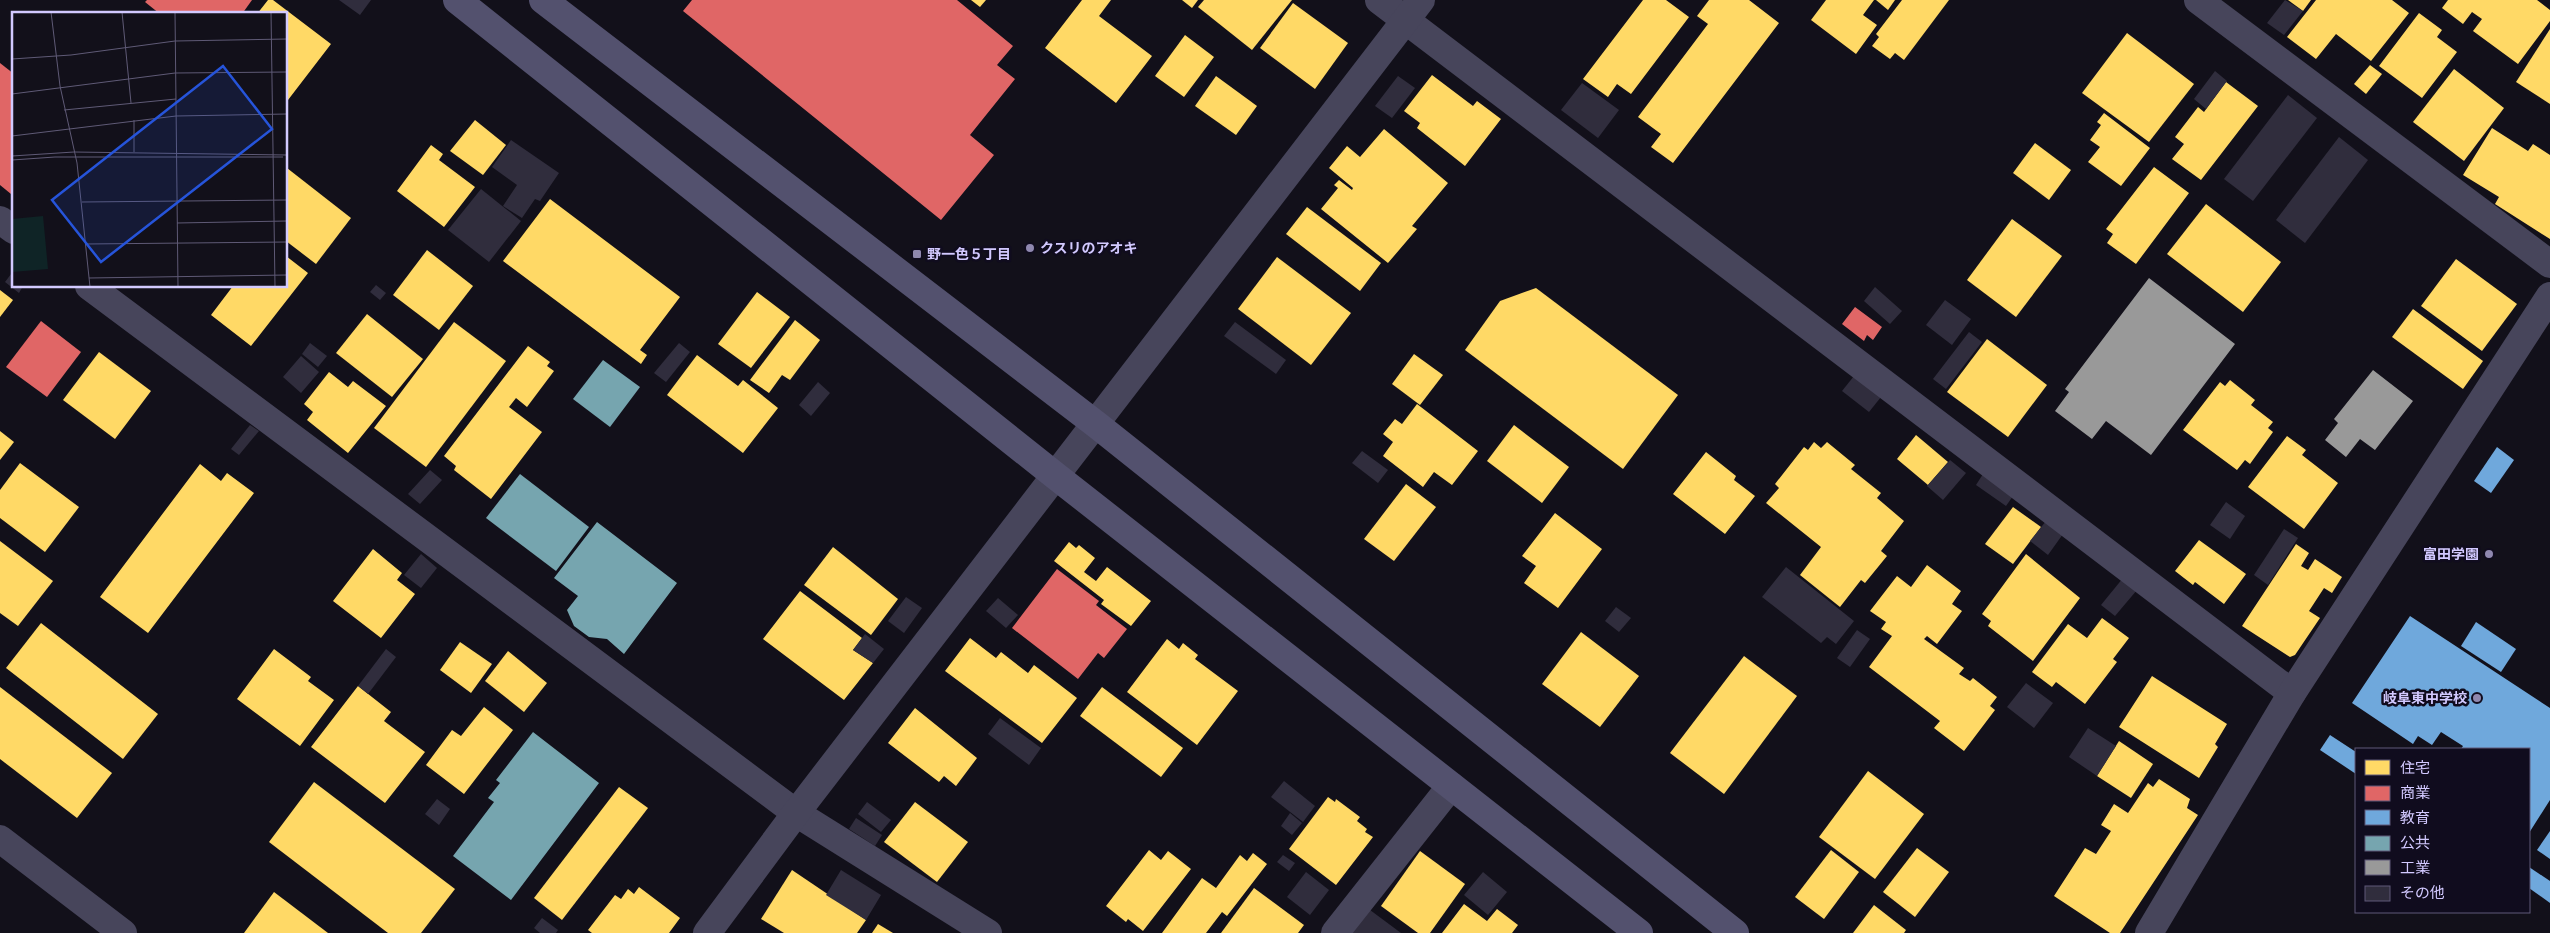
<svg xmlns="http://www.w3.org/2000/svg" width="2550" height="933" viewBox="0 0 2550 933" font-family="Cabin,'Noto Sans JP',sans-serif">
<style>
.homes{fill:#ffd966}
.shops{fill:#e06666}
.schools{fill:#6fa8dc}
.public{fill:#76a5af}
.industry{fill:#999}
.building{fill:#302d3d}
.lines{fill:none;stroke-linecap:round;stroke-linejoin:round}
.street{stroke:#47455b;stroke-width:28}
.secondary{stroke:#53516e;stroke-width:28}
.poi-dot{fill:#8f88af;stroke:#100c1e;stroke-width:2}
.labels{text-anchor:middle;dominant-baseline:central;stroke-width:5;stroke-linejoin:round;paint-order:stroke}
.poi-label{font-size:14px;font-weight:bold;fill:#d2c9ff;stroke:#100c1e;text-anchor:start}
.inset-road{fill:none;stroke:#5f5a76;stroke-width:1}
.view{fill:#2654da;fill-opacity:0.15;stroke:#2654da;stroke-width:2.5}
.inset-edge{fill:none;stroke:#d2c9ff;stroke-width:2.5}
</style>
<rect width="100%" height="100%" fill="#12101a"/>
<g class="homes">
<path d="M268,0H273L331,44L288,100L286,14H257Z"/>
<path d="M971,0H986L980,7Z"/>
<path d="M1082,0H1111L1099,16L1152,56L1116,103L1045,48Z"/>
<path d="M1182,0H1198L1192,8Z"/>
<path d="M1204,0H1292L1252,50L1198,7Z"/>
<path d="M1643,0H1666L1689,17L1631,94L1617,84L1608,97L1583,79Z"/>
<path d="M1709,0H1749L1779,23L1673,163L1651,147L1661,134L1638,117L1708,24L1697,16Z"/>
<path d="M1826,0H1874L1863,15L1877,25L1856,54L1811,20Z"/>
<path d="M1876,0H1895L1888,10Z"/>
<path d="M1902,0H1949L1904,60L1895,53L1890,59L1872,46L1879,37L1876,34Z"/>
<path d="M2288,0H2311L2303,11Z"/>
<path d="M2316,0H2392L2409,13L2371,61L2336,34L2316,59L2287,37Z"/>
<path d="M2448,0H2537L2550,10V21L2518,64L2473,31L2482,19L2472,12L2463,24L2442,8Z"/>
<path d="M1293,3L1348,43L1315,89L1260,48Z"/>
<path d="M2419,13L2442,30L2437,37L2457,52L2422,98L2379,66Z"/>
<path d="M2550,29V104L2516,82Z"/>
<path d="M2127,33L2194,84L2149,142L2082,93Z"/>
<path d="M1185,35L1214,57L1184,97L1155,76Z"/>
<path d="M2370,65L2382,74L2366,94L2354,84Z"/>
<path d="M2454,69L2504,108L2464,161L2413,122Z"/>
<path d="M1432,75L1473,106L1477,101L1501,119L1465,166L1417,128L1420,123L1404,111Z"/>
<path d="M1216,76L1257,106L1236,135L1195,106Z"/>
<path d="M2226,82L2258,106L2201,180L2172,159L2184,144L2175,137L2198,107L2204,112Z"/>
<path d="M2104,113L2150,148L2121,186L2088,162L2100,147L2090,140L2101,125L2097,122Z"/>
<path d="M475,120L506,145L483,175L450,151Z"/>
<path d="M2492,128L2528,151L2533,144L2550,155V239L2495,204L2499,197L2463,175Z"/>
<path d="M1384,129L1448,183L1412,226L1417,229L1388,263L1321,209L1338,188L1334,185L1339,180L1352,190L1353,188L1329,168L1347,146L1360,157Z"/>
<path d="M2035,143L2071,170L2049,200L2013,173Z"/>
<path d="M431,145L443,154L439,160L475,187L444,227L397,191Z"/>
<path d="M2154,167L2189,193L2136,264L2107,243L2113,234L2106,229Z"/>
<path d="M287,168L351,218L316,264L286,241Z"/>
<path d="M550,199L680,297L640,350L647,355L641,364L503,261Z"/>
<path d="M2206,204L2281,262L2243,312L2167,254Z"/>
<path d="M1307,207L1381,263L1360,291L1286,234Z"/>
<path d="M2012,219L2062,256L2016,317L1967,280Z"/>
<path d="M427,250L473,286L439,330L393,295Z"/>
<path d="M286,256L308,273L251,346L211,315L233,286H286Z"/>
<path d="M1277,257L1351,313L1311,365L1238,309Z"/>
<path d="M2456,259L2517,304L2482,351L2421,306Z"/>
<path d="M1536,288L1678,395L1623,469L1465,350L1500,301Z"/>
<path d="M0,290L13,300L0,317Z"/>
<path d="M757,292L790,317L751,368L718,344Z"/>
<path d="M2413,309L2483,361L2463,389L2392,337Z"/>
<path d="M367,314L423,359L392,397L336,353Z"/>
<path d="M795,320L820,340L790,380L782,375L769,393L750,380Z"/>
<path d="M454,322L506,361L426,467L374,428Z"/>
<path d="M1987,339L2047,385L2008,437L1947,392Z"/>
<path d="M528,346L550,362L547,366L554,371L527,407L516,398L509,407L542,432L491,499L454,470L456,466L444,456Z"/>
<path d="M99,352L151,391L115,439L63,400Z"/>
<path d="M1414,354L1443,375L1420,405L1392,384Z"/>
<path d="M697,355L738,386L743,380L778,408L743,453L667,395Z"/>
<path d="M329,372L348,387L353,381L386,406L348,453L307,420L313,412L304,404Z"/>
<path d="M2230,380L2255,400L2251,405L2273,422L2268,428L2273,432L2250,464L2245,460L2237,470L2183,430L2220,382L2225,386Z"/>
<path d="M1417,404L1478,451L1452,485L1434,472L1423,487L1383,456L1393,442L1383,434L1395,419L1402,424Z"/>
<path d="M1514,425L1569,467L1542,503L1487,461Z"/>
<path d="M0,431L14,442L0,460Z"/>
<path d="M1916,435L1948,462L1928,485L1897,459Z"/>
<path d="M2287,436L2306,450L2302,455L2338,483L2304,529L2248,487Z"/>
<path d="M1814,442L1821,448L1827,442L1855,465L1851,469L1881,493L1877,498L1904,521L1881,551L1887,556L1865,583L1861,580L1840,607L1800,575L1821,547L1766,503L1779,488L1775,484L1804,447L1808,450Z"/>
<path d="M1706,452L1736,476L1734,480L1755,496L1725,534L1673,494Z"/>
<path d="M20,463L79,507L45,552L0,518V490Z"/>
<path d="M200,464L221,481L227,473L254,493L148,633L100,597Z"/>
<path d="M1406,484L1436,507L1394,561L1364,539Z"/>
<path d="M2013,507L2041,527L2013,564L1985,544Z"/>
<path d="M1555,513L1602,549L1558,608L1524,583L1536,566L1522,556Z"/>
<path d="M2199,540L2246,574L2224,604L2195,582L2193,585L2175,571Z"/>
<path d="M0,541L53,581L18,626L0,613Z"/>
<path d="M1069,542L1076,548L1079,545L1095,558L1084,572L1096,581L1107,567L1151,601L1131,626L1101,604L1104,600L1054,561Z"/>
<path d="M2296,544L2309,553L2301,566L2308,570L2315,559L2342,577L2332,593L2324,588L2309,611L2320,618L2295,655L2290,657L2242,626Z"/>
<path d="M833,547L898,599L871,635L804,585Z"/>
<path d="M373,549L402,573L397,580L415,594L381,638L333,601Z"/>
<path d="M2026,554L2080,598L2033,661L1988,626L1991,621L1982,614Z"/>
<path d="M1927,565L1961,591L1952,604L1962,611L1937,644L1927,636L1924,639L1964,668L1959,674L1970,681L1973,678L1997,697L1990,706L1995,710L1964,751L1934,728L1940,721L1869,667L1892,636L1881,629L1886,622L1870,611L1897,576L1911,587Z"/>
<path d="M800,591L862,638L853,650L873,663L844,700L763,639Z"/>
<path d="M2102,618L2129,638L2113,659L2117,662L2085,704L2056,682L2052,687L2032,672L2068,624L2087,638Z"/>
<path d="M41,623L158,714L123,759L6,668Z"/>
<path d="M1581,632L1639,676L1600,727L1542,684Z"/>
<path d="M970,638L996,658L1001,652L1028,673L1034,665L1077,698L1042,743L945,671Z"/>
<path d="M1167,639L1179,649L1183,643L1198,655L1195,659L1238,691L1197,745L1127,692Z"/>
<path d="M460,642L492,664L471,693L440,670Z"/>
<path d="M274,649L311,677L308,681L334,700L300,746L237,699Z"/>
<path d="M508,651L547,683L524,712L485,681Z"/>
<path d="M1744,656L1797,696L1724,794L1670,753Z"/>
<path d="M2152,676L2227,724L2215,744L2218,747L2199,778L2119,727Z"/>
<path d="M358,686L391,712L384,721L425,752L385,803L311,747Z"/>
<path d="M0,687L112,773L77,818L0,759Z"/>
<path d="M1102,687L1183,748L1161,777L1080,716Z"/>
<path d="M484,707L513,730L464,794L426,765L452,730L461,736Z"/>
<path d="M915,708L977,758L956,786L944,776L939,782L888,743Z"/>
<path d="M2119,741L2153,764L2131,798L2097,776Z"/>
<path d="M1868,771L1924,814L1875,879L1819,837Z"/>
<path d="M2159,779L2190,799L2187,808L2198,815L2120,933H2110L2054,896L2085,848L2096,854L2111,831L2101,825L2114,804L2128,813L2148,783L2153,787Z"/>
<path d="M314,782L455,889L421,933H388L269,842Z"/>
<path d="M619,787L648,808L562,920L534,898Z"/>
<path d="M1328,797L1335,802L1336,799L1360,817L1357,821L1367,829L1365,832L1373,837L1336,885L1289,849Z"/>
<path d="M915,802L968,842L937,882L884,842Z"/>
<path d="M1917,848L1949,872L1915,917L1883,892Z"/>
<path d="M1149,850L1161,860L1168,851L1191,869L1143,931L1128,919L1126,922L1106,906Z"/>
<path d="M1831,850L1859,872L1824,919L1795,897Z"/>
<path d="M1420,851L1465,884L1430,933H1418L1381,906Z"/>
<path d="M1253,853L1267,864L1227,916L1222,912L1206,933H1162L1202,878L1216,888L1240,855L1247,861Z"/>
<path d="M792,870L866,920L857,933H784L761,919Z"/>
<path d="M639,887L680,918L669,933H592L588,930L615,895L621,899L628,889L634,894Z"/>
<path d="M1254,888L1304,925L1298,933H1221Z"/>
<path d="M274,892L328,933H244Z"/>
<path d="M1464,904L1487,921L1497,909L1518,925L1512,933H1442Z"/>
<path d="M1874,905L1906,930L1904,933H1853Z"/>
<path d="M878,924L893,933H872Z"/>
</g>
<g class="shops">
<path d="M147,0H252L242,14H160L145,2Z"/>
<path d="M692,0H957L1013,46L997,65L1015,79L970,135L994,155L941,220L683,11Z"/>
<path d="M0,63L14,74V190L11,194L0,185Z"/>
<path d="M1855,307L1882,327L1873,340L1867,335L1864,341L1842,324Z"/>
<path d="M41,321L81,352L47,397L6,367Z"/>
<path d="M1057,569L1099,601L1096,605L1127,629L1104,658L1098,653L1078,679L1012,628Z"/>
</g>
<g class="schools">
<path d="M2497,447L2514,460L2491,493L2474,481Z"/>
<path d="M2410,616L2550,708V800L2529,833V749H2461L2463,746L2441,732L2432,745L2418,736L2413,744L2352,703Z"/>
<path d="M2476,622L2516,649L2501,672L2461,646Z"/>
<path d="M2330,735L2356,752V774L2320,750Z"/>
<path d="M2550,831V859L2537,850Z"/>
<path d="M2529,867L2550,881V903L2529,888Z"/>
</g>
<g class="public">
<path d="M603,360L640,387L610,427L573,399Z"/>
<path d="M520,474L589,527L556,571L486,518Z"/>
<path d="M597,522L677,583L624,654L607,639L589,637L574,626L567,610L578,596L554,578Z"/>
<path d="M533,732L599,783L511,900L453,856L494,802L488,798L500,783L496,780Z"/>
</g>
<g class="industry">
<path d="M2149,278L2235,344L2151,455L2106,421L2092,439L2055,411L2069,392L2065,389Z"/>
<path d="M2373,370L2413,401L2375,450L2360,439L2346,457L2325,440L2338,423L2334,419Z"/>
</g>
<g class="building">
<path d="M339,0H371L360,15Z"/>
<path d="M2285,0L2303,11L2284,35L2267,23Z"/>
<path d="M2215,71L2227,81L2206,109L2194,99Z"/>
<path d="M1398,76L1415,88L1392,118L1375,106Z"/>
<path d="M1582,83L1619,110L1598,138L1561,110Z"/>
<path d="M2288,95L2317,118L2253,201L2224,179Z"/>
<path d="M2339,137L2368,160L2305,243L2276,220Z"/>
<path d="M511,140L559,173L540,201L535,199L522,218L503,206L517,185L492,167Z"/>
<path d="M481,189L521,221L489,262L448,230Z"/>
<path d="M14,270V286H23L19,293L5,282Z"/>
<path d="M376,285L386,293L380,300L370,292Z"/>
<path d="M1875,287L1902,311L1890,324L1864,301Z"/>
<path d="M1945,300L1971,319L1952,345L1926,325Z"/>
<path d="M1235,322L1286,360L1276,374L1224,336Z"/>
<path d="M1969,332L1982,342L1946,389L1933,379Z"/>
<path d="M310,343L327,356L318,367L302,354Z"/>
<path d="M679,343L690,352L666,382L654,373Z"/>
<path d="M301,356L319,372L301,393L283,377Z"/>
<path d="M1854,376L1881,397L1869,412L1842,391Z"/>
<path d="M818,382L830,393L811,416L799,405Z"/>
<path d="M250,425L259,431L239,455L231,449Z"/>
<path d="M1362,451L1388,470L1378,483L1352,463Z"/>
<path d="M1950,460L1966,473L1943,500L1927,486Z"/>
<path d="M430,470L442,480L420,504L408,494Z"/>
<path d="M1983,474L2013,496L2006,506L1976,485Z"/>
<path d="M2226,502L2245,516L2230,539L2210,525Z"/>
<path d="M2046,521L2063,534L2048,555L2030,541Z"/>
<path d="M2284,529L2298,538L2268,585L2254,575Z"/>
<path d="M421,554L437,568L421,588L404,575Z"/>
<path d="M1786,567L1854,621L1836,644L1827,637L1821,643L1762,597Z"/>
<path d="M2123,578L2137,590L2115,616L2101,605Z"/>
<path d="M906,597L922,608L904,633L888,621Z"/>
<path d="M998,598L1018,615L1006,628L986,611Z"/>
<path d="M1616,607L1631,618L1619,632L1605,621Z"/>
<path d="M1857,630L1870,639L1850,667L1837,658Z"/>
<path d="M865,634L884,649L873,663L853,650Z"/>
<path d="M386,649L396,657L368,694L358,686Z"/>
<path d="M2026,683L2053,703L2034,728L2007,707Z"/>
<path d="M1000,718L1041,748L1029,765L988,734Z"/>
<path d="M2088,728L2116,746L2097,776L2069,757Z"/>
<path d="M1284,781L1315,806L1303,822L1271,797Z"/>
<path d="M437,799L450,809L439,825L425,814Z"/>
<path d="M867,802L891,820L881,832L858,814Z"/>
<path d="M1290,813L1302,823L1292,835L1281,826Z"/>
<path d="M856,818L882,835L875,846L849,829Z"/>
<path d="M1283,855L1295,863L1289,871L1277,862Z"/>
<path d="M841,870L881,895L866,920L826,895Z"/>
<path d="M1306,872L1329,890L1310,915L1287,897Z"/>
<path d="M1483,872L1507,892L1488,915L1464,895Z"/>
<path d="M1366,907L1401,933H1346Z"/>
<path d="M542,918L558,930L556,933H540L534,928Z"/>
</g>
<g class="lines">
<g class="street">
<path d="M1379,0L2292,693"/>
<path d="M2198,0L2550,264"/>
<path d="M0,220L14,230"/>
<path d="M89,286L796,813L988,933"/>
<path d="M0,839L123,933"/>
<path d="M707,933L796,813L1421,0"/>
<path d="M1335,933L1451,786"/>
<path d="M2149,933L2292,693L2550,296"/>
</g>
<g class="secondary">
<path d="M457,0L1057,477L1639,933"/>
<path d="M543,0L1097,425L1735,933"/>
</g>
</g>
<g class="poi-dot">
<circle cx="1030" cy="248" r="5"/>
<rect x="912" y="249" width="10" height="10" rx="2.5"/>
<circle cx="2489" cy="554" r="5"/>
<circle cx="2477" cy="698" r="5"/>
</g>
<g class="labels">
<g class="poi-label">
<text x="1040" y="248">クスリのアオキ</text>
<text x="927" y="254">野一色５丁目</text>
<text x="2479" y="554" text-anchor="end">富田学園</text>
<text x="2467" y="698" text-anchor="end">岐阜東中学校</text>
</g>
</g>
<g transform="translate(12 12)">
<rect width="275" height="275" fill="#12101a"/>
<path d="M31,204L36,257L0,260V207Z" fill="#0f2426"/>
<path class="inset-road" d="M39,0L48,74L65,151L78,275M110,0L119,91M163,0L166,275M259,0L263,275M0,47L59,43L163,29L275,27M0,82L163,61L275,60M52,98L164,87M0,124L164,104L275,102M122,140V108M0,144L62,140L275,143M0,148L43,145H271M70,190L275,188M165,211L275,209M74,232L275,230M77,266L275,263"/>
<path class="view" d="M211,54L260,117L89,250L40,188Z"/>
<rect width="275" height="275" class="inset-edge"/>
</g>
<rect x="2355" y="748" width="175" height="165" fill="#100c1e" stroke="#5e5878"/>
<rect x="2365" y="760" width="25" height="15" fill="#ffd966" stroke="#5e5878"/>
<text x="2400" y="773" font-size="15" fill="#d2c9ff">住宅</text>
<rect x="2365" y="786" width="25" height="15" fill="#e06666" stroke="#5e5878"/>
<text x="2400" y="798" font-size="15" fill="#d2c9ff">商業</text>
<rect x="2365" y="810" width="25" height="15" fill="#6fa8dc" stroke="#5e5878"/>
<text x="2400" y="823" font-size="15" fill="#d2c9ff">教育</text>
<rect x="2365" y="836" width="25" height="15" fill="#76a5af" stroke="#5e5878"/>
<text x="2400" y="848" font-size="15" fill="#d2c9ff">公共</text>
<rect x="2365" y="860" width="25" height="15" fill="#999999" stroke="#5e5878"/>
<text x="2400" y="873" font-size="15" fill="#d2c9ff">工業</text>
<rect x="2365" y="886" width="25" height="15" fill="#302d3d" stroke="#5e5878"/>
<text x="2400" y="898" font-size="15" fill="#d2c9ff">その他</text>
</svg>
